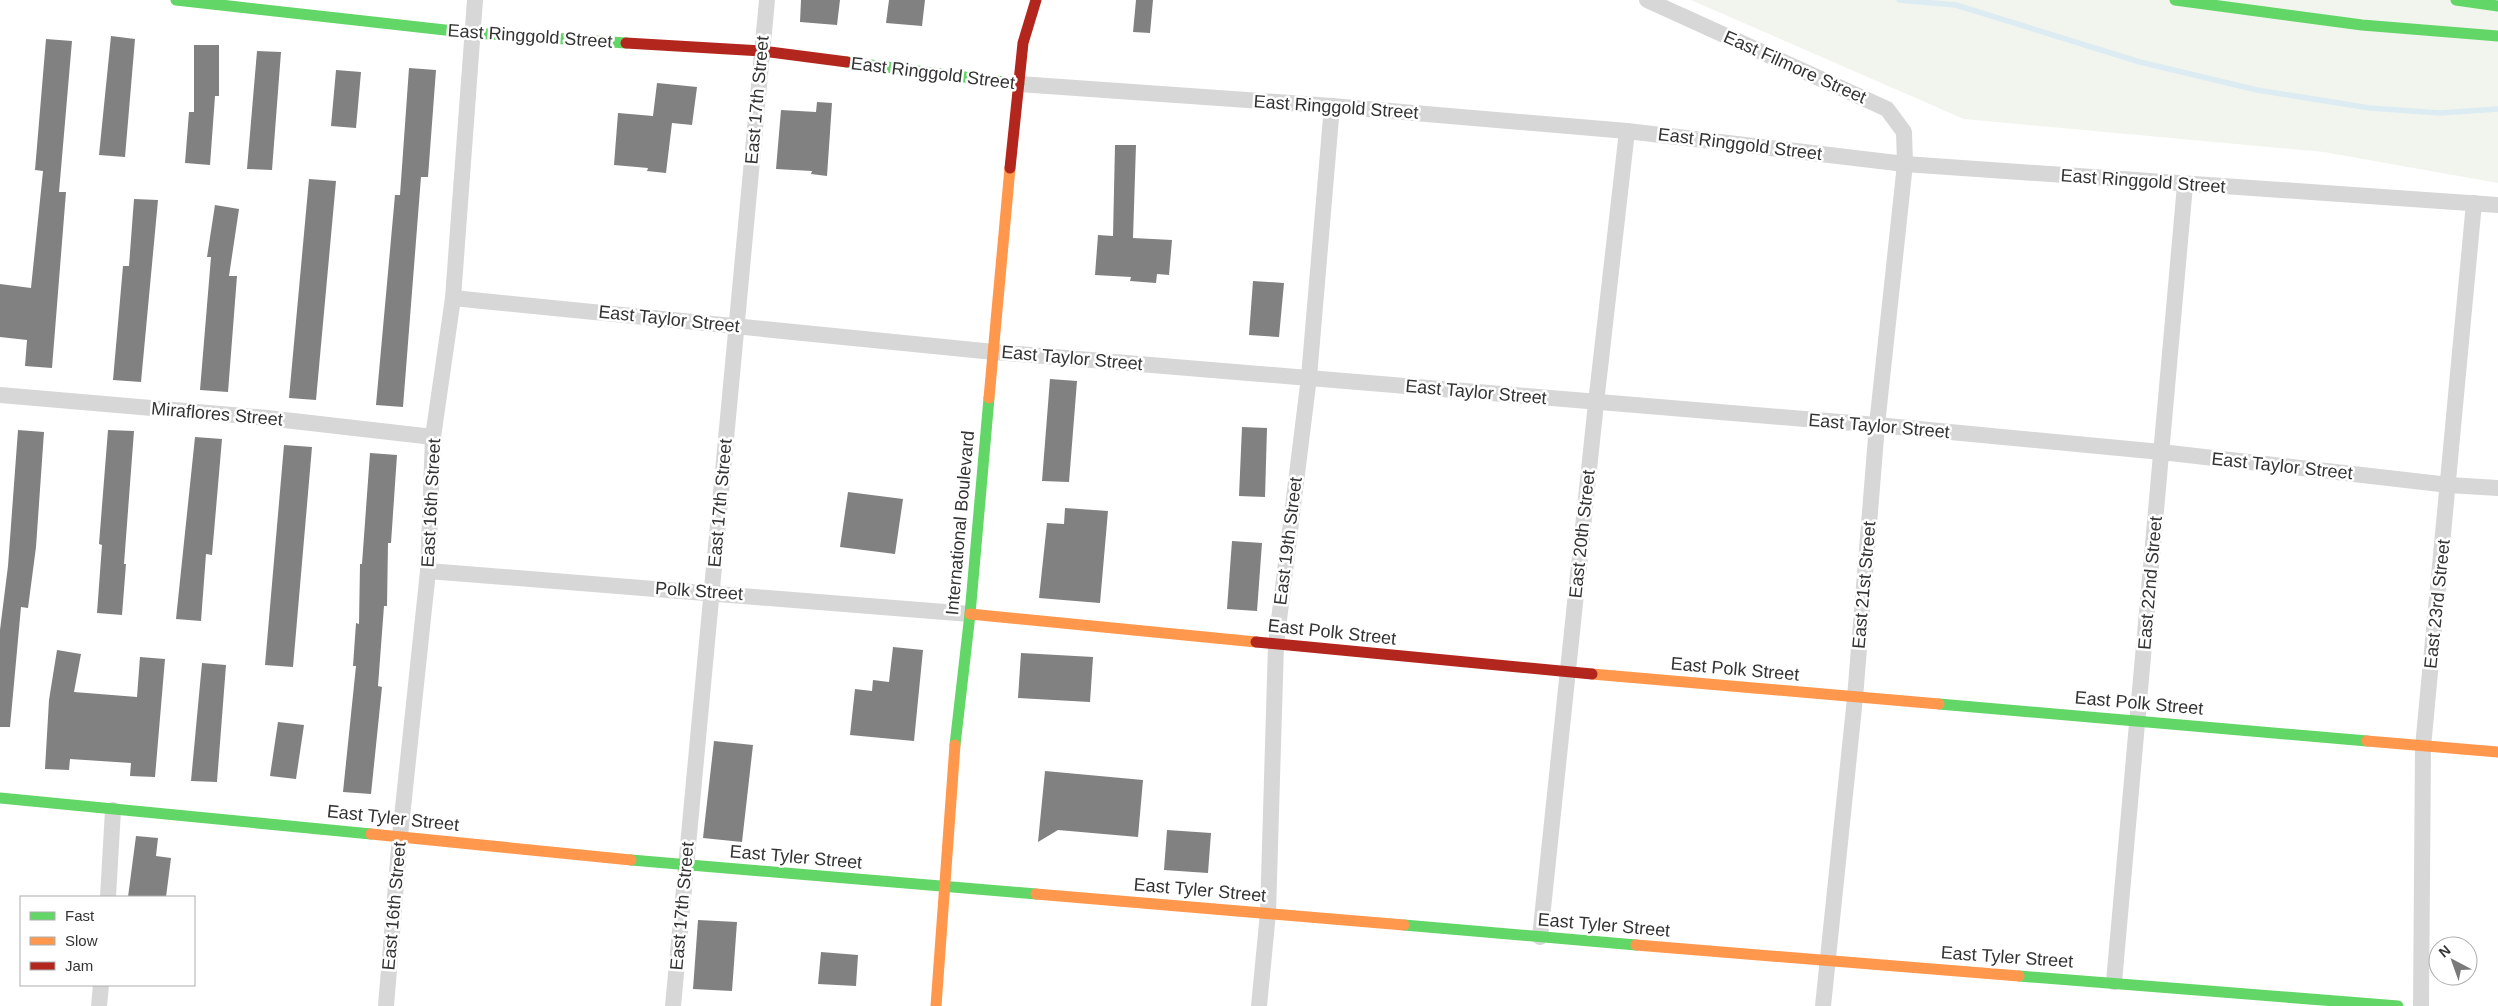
<svg xmlns="http://www.w3.org/2000/svg" width="2498" height="1006" viewBox="0 0 2498 1006" font-family="Helvetica,sans-serif">
<style>
.green{fill:#f1f5ed}
.lines{fill:none;stroke-linecap:round;stroke-linejoin:round}
.stream{stroke:#ddebf3;stroke-width:5.5}
.building{fill:#818181}
.street{stroke:#d7d7d7;stroke-width:16}
.fast{stroke:#63d668;stroke-width:11}
.slow{stroke:#ff974d;stroke-width:11}
.jam{stroke:#b3261e;stroke-width:11}
.labels{text-anchor:middle;dominant-baseline:central;stroke-width:5;stroke-linejoin:round;paint-order:stroke}
.street-label{font-size:18px;fill:#333;stroke:#fff}
</style>
<rect width="100%" height="100%" fill="#fff"/>
<path class="green" d="M1691,0H2498V183L2324,152L1964,119Z"/>
<g class="lines">
<path class="stream" d="M1899,0L1956,5L2140,62L2257,90L2370,108L2440,113L2498,109"/>
</g>
<g class="building">
<path d="M801,0H840L837,25L800,22Z"/>
<path d="M889,0H925L922,26L886,23Z"/>
<path d="M1136,0H1153L1150,33L1133,32Z"/>
<path d="M111,36L135,39L125,157L99,155Z"/>
<path d="M46,39L72,41L59,192H66L52,368L25,366L27,340L0,337V284L31,288L43,171L35,170Z"/>
<path d="M194,45H219V96H215L210,165L185,163L189,112H194Z"/>
<path d="M257,51L281,52L272,170L247,169Z"/>
<path d="M409,68L436,70L428,177H421L403,407L376,405L395,195H400Z"/>
<path d="M336,70L361,72L356,128L331,126Z"/>
<path d="M657,83L697,87L692,125L672,123L666,173L647,171L648,168L614,165L618,113L653,116Z"/>
<path d="M817,102L832,103L827,176L811,174L812,171L776,169L781,110L816,112Z"/>
<path d="M1115,145H1136L1133,238L1172,240L1169,275L1157,274L1156,283L1130,281L1131,277L1095,275L1098,235L1113,236Z"/>
<path d="M309,179L336,181L316,400L289,398Z"/>
<path d="M134,199L158,200L141,382L113,380L123,266H129Z"/>
<path d="M215,205L239,209L229,276H237L228,392L200,390L211,257H207Z"/>
<path d="M1253,281L1284,283L1279,337L1249,335Z"/>
<path d="M1050,379L1077,381L1069,482L1042,481Z"/>
<path d="M1242,427L1267,428L1265,497L1239,496Z"/>
<path d="M18,430L44,432L36,547L28,608L21,607L10,727H0V630L8,566Z"/>
<path d="M108,430L134,431L124,564H126L122,615L97,613L102,545L99,544Z"/>
<path d="M195,437L222,439L212,555L206,554L201,621L176,619Z"/>
<path d="M284,445L312,447L293,667L265,665Z"/>
<path d="M370,453L397,455L391,543H388L387,606H384L378,686L382,687L371,794L343,792L356,666H353L356,623L359,624L360,564H362Z"/>
<path d="M848,492L903,499L895,554L840,547Z"/>
<path d="M1065,508L1108,511L1100,603L1039,598L1047,523L1064,524Z"/>
<path d="M1232,541L1262,543L1257,611L1227,609Z"/>
<path d="M893,647L923,650L914,741L850,735L855,689L872,691L873,680L889,682Z"/>
<path d="M57,650L81,654L74,692L137,697L140,657L165,659L155,777L130,776L131,763L70,759L69,770L45,769L49,700Z"/>
<path d="M1021,653L1093,657L1090,702L1018,698Z"/>
<path d="M202,663L226,665L217,782L191,781Z"/>
<path d="M278,722L304,725L296,779L270,776Z"/>
<path d="M714,741L753,745L742,842L703,838Z"/>
<path d="M1045,771L1143,780L1138,837L1058,830L1038,842Z"/>
<path d="M1167,830L1211,833L1208,873L1164,870Z"/>
<path d="M136,836L158,838L156,856L171,858L166,897H128Z"/>
<path d="M698,920L737,922L732,991L693,989Z"/>
<path d="M821,952L858,955L856,986L818,984Z"/>
</g>
<g class="lines">
<g class="street">
<path d="M1647,0L1887,109L1904,132L1905,164L1877,425L1855,698L1823,1006"/>
<path d="M1019,84L1332,106L1627,131L1905,164L2498,205"/>
<path d="M453,298L994,352L1877,425L2161,452L2449,485L2498,488"/>
<path d="M0,395L267,418L433,437"/>
<path d="M428,571L970,614"/>
<path d="M108,897L113,810"/>
<path d="M1540,937L1596,403L1627,131"/>
<path d="M2114,982L2185,185"/>
<path d="M99,1006L101,985"/>
<path d="M386,1006L400,836L428,571L433,437L453,298L475,0"/>
<path d="M673,1006L767,0"/>
<path d="M1259,1006L1268,913L1276,644L1309,377L1332,106"/>
<path d="M2421,1006L2423,747L2474,203"/>
</g>
<g class="fast">
<path d="M176,0L472,33L626,43"/>
<path d="M2175,0L2362,25L2498,36"/>
<path d="M2456,0L2498,6"/>
<path d="M847,62L1019,84"/>
<path d="M1939,704L2367,741"/>
<path d="M955,745L970,614L989,398"/>
<path d="M0,798L371,834"/>
<path d="M631,860L1036,894"/>
<path d="M1404,925L1636,945"/>
<path d="M2019,976L2398,1006"/>
</g>
<g class="slow">
<path d="M989,398L1010,168"/>
<path d="M970,614L1256,642"/>
<path d="M1592,674L1939,704"/>
<path d="M2367,741L2498,752"/>
<path d="M371,834L631,860"/>
<path d="M1036,894L1404,925"/>
<path d="M1636,945L2019,976"/>
<path d="M936,1006L955,745"/>
</g>
<g class="jam">
<path d="M626,43L762,51L847,62"/>
<path d="M1010,168L1023,43L1036,0"/>
<path d="M1256,642L1592,674"/>
</g>
</g>
<g class="labels">
<g class="street-label">
<text transform="translate(530 36) rotate(4)">East Ringgold Street</text>
<text transform="translate(1795 67) rotate(24)">East Filmore Street</text>
<text transform="translate(933 73) rotate(7)">East Ringgold Street</text>
<text transform="translate(757 100) rotate(-85)">East 17th Street</text>
<text transform="translate(1336 107) rotate(4)">East Ringgold Street</text>
<text transform="translate(1740 144) rotate(7)">East Ringgold Street</text>
<text transform="translate(2143 181) rotate(4)">East Ringgold Street</text>
<text transform="translate(669 319) rotate(6)">East Taylor Street</text>
<text transform="translate(1072 358) rotate(5)">East Taylor Street</text>
<text transform="translate(1476 392) rotate(5)">East Taylor Street</text>
<text transform="translate(217 414) rotate(5)">Miraflores Street</text>
<text transform="translate(1879 426) rotate(5)">East Taylor Street</text>
<text transform="translate(2282 466) rotate(6)">East Taylor Street</text>
<text transform="translate(431 503) rotate(-87)">East 16th Street</text>
<text transform="translate(720 503) rotate(-85)">East 17th Street</text>
<text transform="translate(960 523) rotate(-85)">International Boulevard</text>
<text transform="translate(1582 534) rotate(-84)">East 20th Street</text>
<text transform="translate(1288 541) rotate(-83)">East 19th Street</text>
<text transform="translate(2150 583) rotate(-85)">East 22nd Street</text>
<text transform="translate(1864 585) rotate(-85)">East 21st Street</text>
<text transform="translate(699 591) rotate(4)">Polk Street</text>
<text transform="translate(2437 604) rotate(-84)">East 23rd Street</text>
<text transform="translate(1332 632) rotate(6)">East Polk Street</text>
<text transform="translate(1735 669) rotate(5)">East Polk Street</text>
<text transform="translate(2139 703) rotate(5)">East Polk Street</text>
<text transform="translate(393 818) rotate(6)">East Tyler Street</text>
<text transform="translate(796 857) rotate(5)">East Tyler Street</text>
<text transform="translate(1200 890) rotate(5)">East Tyler Street</text>
<text transform="translate(394 906) rotate(-85)">East 16th Street</text>
<text transform="translate(682 906) rotate(-85)">East 17th Street</text>
<text transform="translate(1604 925) rotate(5)">East Tyler Street</text>
<text transform="translate(2007 957) rotate(4)">East Tyler Street</text>
</g>
</g>
<rect x="20" y="896" width="175" height="90" fill="#ffffff" stroke="#adadad"/>
<rect x="30" y="912" width="25" height="8" fill="#63d668" stroke="#adadad"/>
<text x="65" y="921" font-size="15" fill="#333333">Fast</text>
<rect x="30" y="937" width="25" height="8" fill="#ff974d" stroke="#adadad"/>
<text x="65" y="946" font-size="15" fill="#333333">Slow</text>
<rect x="30" y="962" width="25" height="8" fill="#b3261e" stroke="#adadad"/>
<text x="65" y="971" font-size="15" fill="#333333">Jam</text>
<g transform="translate(2453 961) rotate(319)"><circle r="24" fill="#ffffff" stroke="#adadad"/>
<path d="M0-4L9 19L0 12L-9 19Z" fill="#7a7a7a"/>
<text y="-8" font-size="14" font-weight="bold" text-anchor="middle" fill="#333333">N</text>
</g>
</svg>
